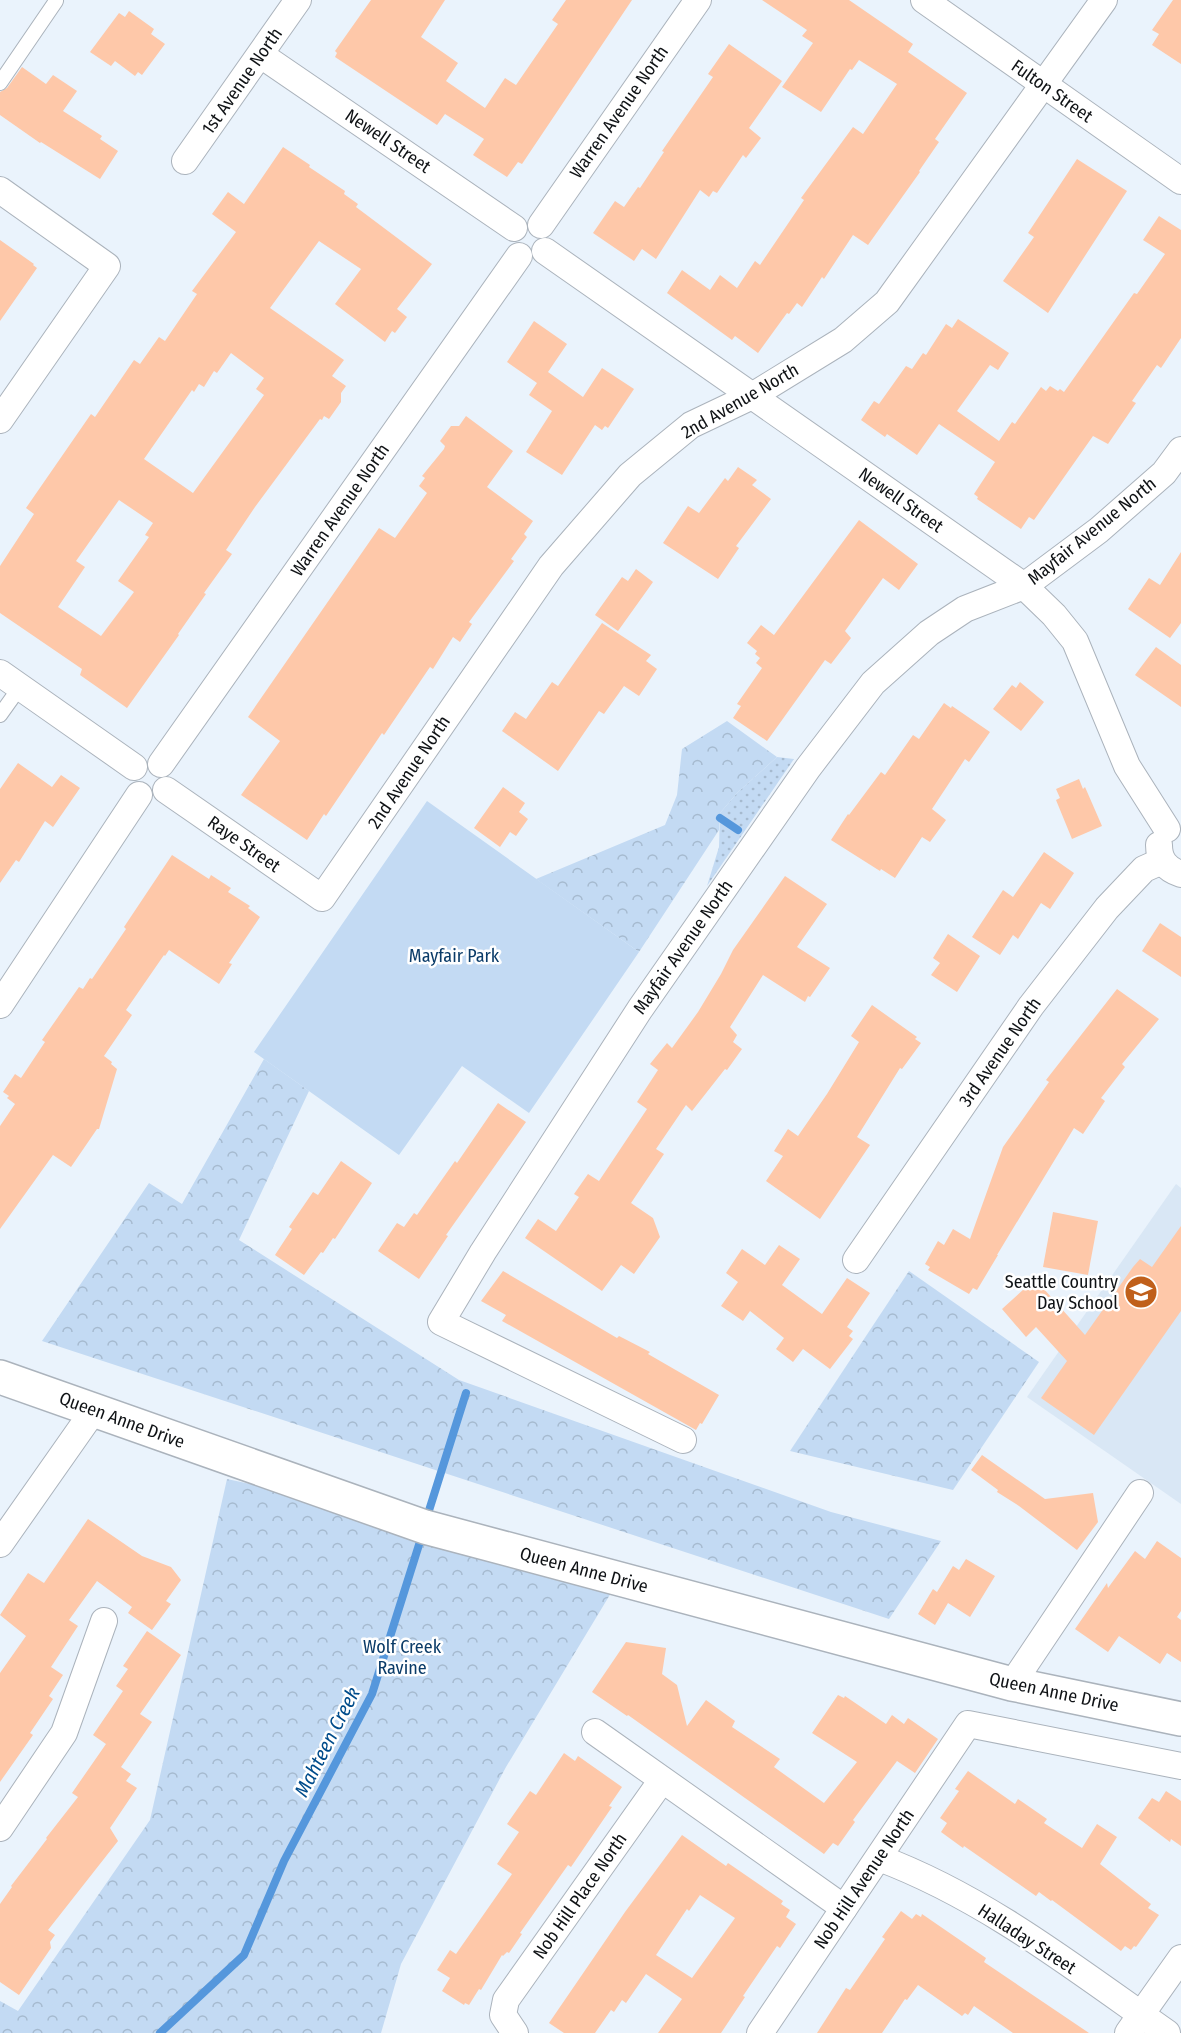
<svg xmlns="http://www.w3.org/2000/svg" width="1181" height="2033" viewBox="0 0 1181 2033" font-family="'Fira Sans Condensed',sans-serif">
<style>
.built{fill:#d9e7f5}
.grass{fill:url(#grass-dots)}
.forest{fill:url(#forest-crowns)}
.green{fill:#c3daf3}
.lines{fill:none;stroke-linecap:round;stroke-linejoin:round}
.stream{stroke:#5597dc;stroke-width:8}
.building{fill:#fec8a9;fill-rule:evenodd}
.lane-casing{stroke:#abb3bc;stroke-width:16}
.street-casing{stroke:#abb3bc;stroke-width:28}
.secondary-casing{stroke:#abb3bc;stroke-width:36}
.lane{stroke:#fff;stroke-width:14}
.street{stroke:#fff;stroke-width:26}
.secondary{stroke:#fff;stroke-width:33}
.labels{text-anchor:middle;dominant-baseline:central;stroke-width:5;stroke-linejoin:round;paint-order:stroke}
.street-label{font-size:18px;fill:#0f1215;stroke:#fff}
.park-label{font-size:18px;fill:#0a3b68;stroke:#fff}
.poi-label{font-size:18px;fill:#0f1215;stroke:#fff;text-anchor:end}
.water-label{font-size:20px;font-style:italic;fill:#004c8b;stroke:#fff}
</style>
<defs>
<pattern id="grass-dots" width="8" height="8" patternUnits="userSpaceOnUse" patternTransform="scale(1.5)"><rect width="8" height="8" fill="#c3daf3"/><path d="M2 2h.1M6 6h.1" fill="none" stroke="#a6bacf" stroke-width="1.8" stroke-linecap="round"/></pattern>
<pattern id="forest-crowns" width="20" height="18" patternUnits="userSpaceOnUse" patternTransform="scale(1.5)"><rect width="20" height="18" fill="#c3daf3"/><path d="M2 6a3 3 0 1 1 6 0M12 15a3 3 0 1 1 6 0" fill="none" stroke="#a6bacf"/></pattern>
</defs>
<rect width="100%" height="100%" fill="#eaf3fc"/>
<path class="built" d="M1176,1184L1181,1188V1504L1027,1397Z"/>
<path class="grass" d="M777,757L794,759L707,886L719,847L720,813L738,792Z"/>
<g class="forest">
<path d="M727,721L777,757L738,792L720,813L719,830L639,952L536,879L665,825L677,795L682,749Z"/>
<path d="M264,1059L309,1091L239,1240L459,1380L831,1512L941,1541L889,1619L42,1341L149,1183L182,1204Z"/>
<path d="M909,1271L1039,1362L953,1490L790,1451Z"/>
<path d="M227,1479L314,1498L614,1588L506,1767L401,1964L381,2033H0V2001L18,2011L150,1820Z"/>
</g>
<path class="green" d="M427,801L639,952L529,1113L462,1066L399,1155L254,1052Z"/>
<g class="lines">
<g class="stream">
<path d="M720,818L738,830"/>
<path d="M426,1520L466,1393"/>
<path d="M160,2033L244,1955L284,1861L372,1694L423,1532"/>
</g>
</g>
<g class="building">
<path d="M371,0H445L421,37L458,63L446,81L485,108L505,78L516,85L558,24L552,20L566,0H632L522,164L518,162L507,177L473,155L484,139L445,114L437,125L335,57L337,53L335,51Z"/>
<path d="M762,0H849L913,44L908,52L967,93L935,139L939,142L919,171L920,172L868,245L853,235L824,279L822,277L802,307L797,303L789,314L787,313L758,353L735,336L732,340L667,293L682,270L710,290L720,275L737,288L755,261L760,265L804,200L801,198L853,127L863,134L897,84L859,60L852,70L850,69L821,112L782,87L813,43L802,36L807,30Z"/>
<path d="M1173,0H1181V64L1152,45L1159,34L1152,30Z"/>
<path d="M129,11L154,29L151,34L165,44L142,75L138,72L135,76L115,61L111,66L90,52L119,13L125,17Z"/>
<path d="M729,44L782,81L749,128L761,138L746,158L743,155L717,193L713,191L709,197L700,190L656,259L642,249L634,261L593,233L615,201L624,207L638,187L640,188L664,152L662,151L713,77L708,74Z"/>
<path d="M22,67L46,84L53,75L77,91L63,111L102,136L100,139L118,151L100,179L41,142L40,143L0,115V92L7,88Z"/>
<path d="M283,147L310,165L309,167L345,191L344,194L358,204L356,207L432,264L397,309L407,317L395,333L392,331L385,342L335,304L361,269L319,241L270,308L344,360L332,376L346,386L341,393V402L329,419L324,416L322,420L320,419L255,507L226,550L232,554L204,593L206,594L178,634L179,635L127,708L80,675L82,669L0,613V566L34,514L26,508L91,414L95,417L134,360L140,364L159,337L165,341L197,294L192,291L236,232L212,214L228,192L244,204ZM231,353L264,378L256,389L264,395L193,493L144,459L192,390L194,392L199,384L204,387L214,371L217,373ZM119,500L153,523L145,535L149,537L118,581L134,592L101,636L58,607L85,567L76,561Z"/>
<path d="M1077,159L1127,191L1048,313L1003,281L1034,237L1028,233Z"/>
<path d="M1159,216L1181,230V338L1161,368L1157,365L1132,401L1136,403L1108,444L1093,436L1034,520L1029,517L1021,529L977,499L978,497L974,494L995,462L939,424L917,455L887,434L885,437L861,420L874,401L879,404L906,366L912,369L923,353L926,355L946,324L952,328L958,319L1009,353L998,370L990,365L957,411L999,441L1012,422L1015,424L1041,387L1046,391L1050,386L1058,391L1060,389L1064,392L1134,293L1137,294L1165,254L1143,240Z"/>
<path d="M0,240L34,264L33,265L37,268L0,321Z"/>
<path d="M534,321L567,344L548,372L583,397L602,368L634,389L608,428L605,426L602,430L595,425L562,475L526,452L552,411L529,395L537,383L507,362Z"/>
<path d="M466,416L513,451L487,487L533,521L524,534L527,537L511,559L514,561L469,622L472,624L460,642L453,637L433,669L430,667L384,735L382,733L326,816L324,814L307,840L241,795L280,741L248,717L379,528L395,538L427,493L419,486L425,478L422,476L444,449L445,446L440,441L451,426H459Z"/>
<path d="M738,467L757,480L752,485L771,499L736,546L739,548L718,579L663,543L688,506L699,513L725,478L728,481Z"/>
<path d="M859,520L918,564L899,590L883,578L845,631L851,638L831,664L825,660L767,741L733,718L741,706L737,704L762,668L756,663L760,658L755,654L757,651L747,643L761,625L774,635Z"/>
<path d="M1181,552V623L1170,638L1128,609L1149,578L1160,585Z"/>
<path d="M636,569L653,582L618,631L595,615L622,577L628,581Z"/>
<path d="M602,623L651,655L646,661L657,669L639,696L624,686L604,714L599,711L558,771L502,731L515,712L526,719L552,682L558,686Z"/>
<path d="M1156,647L1181,665V707L1135,675Z"/>
<path d="M1020,682L1044,702L1021,731L993,709L1012,685L1016,688Z"/>
<path d="M944,703L951,708L952,706L990,732L969,762L965,759L932,809L946,820L930,842L922,837L895,878L881,869L880,871L831,840L848,814L849,815L881,772L885,775L913,735L919,739Z"/>
<path d="M18,763L52,787L61,775L80,788L53,827L45,821L19,862L16,860L0,883V789Z"/>
<path d="M1079,779L1083,789L1085,787L1102,826L1072,839L1056,800L1060,798L1056,789Z"/>
<path d="M503,787L525,803L519,812L528,819L516,836L510,832L500,847L474,828Z"/>
<path d="M1044,852L1074,873L1050,909L1041,903L1018,939L1013,935L1000,955L972,937L1003,890L1013,897Z"/>
<path d="M172,855L209,879L211,875L231,888L228,892L250,906L248,908L260,917L229,963L232,964L219,984L169,950L165,956L164,955L126,1010L132,1015L104,1056L112,1062L111,1064L117,1069L99,1129H97L71,1167L53,1155L0,1229V1126L15,1104L7,1098L9,1096L3,1092L15,1074L21,1078L45,1042L42,1040L79,987L83,989L90,978L92,979L126,929L124,927Z"/>
<path d="M785,876L827,904L797,947L830,968L810,997L808,996L805,1002L763,975L730,1027L737,1035L733,1042L742,1049L727,1070L725,1069L692,1111L686,1105L656,1149L664,1154L631,1203L653,1218L660,1237L634,1274L621,1265L602,1291L525,1238L538,1219L556,1231L579,1197L574,1194L588,1174L599,1181L647,1109L637,1102L658,1070L650,1064L667,1043L672,1048L698,1012L721,974L733,950Z"/>
<path d="M1160,923L1181,937V977L1142,951Z"/>
<path d="M948,934L980,956L957,992L931,975L940,963L933,958Z"/>
<path d="M1117,989L1159,1019L1122,1064L1125,1067L1101,1098L1105,1101L1083,1134L1074,1128L997,1255H998L977,1290L973,1288L969,1294L928,1270L930,1267L925,1264L938,1241L944,1245L953,1229L970,1239L1003,1147L1049,1082L1046,1080Z"/>
<path d="M872,1005L917,1037L915,1039L921,1043L902,1069L900,1068L857,1137L870,1145L820,1219L766,1181L783,1156L774,1151L788,1129L798,1136L827,1094L859,1042L851,1036Z"/>
<path d="M498,1103L526,1122L446,1235L448,1236L419,1279L378,1251L397,1223L404,1227L414,1213L417,1215L455,1161L457,1163Z"/>
<path d="M341,1161L372,1183L335,1239L333,1238L323,1253L321,1252L304,1275L275,1255L292,1229L289,1227L313,1192L318,1195Z"/>
<path d="M1053,1212L1098,1221L1088,1275L1043,1267Z"/>
<path d="M1181,1226V1311L1094,1435L1041,1398L1067,1361L1036,1327L1026,1337L1002,1309L1035,1279L1085,1335L1133,1267L1140,1259L1152,1267Z"/>
<path d="M779,1245L800,1259L782,1285L822,1314L847,1278L870,1293L847,1327L853,1331L849,1336L853,1339L830,1369L803,1349L793,1362L776,1349L784,1338L750,1311L743,1321L721,1306L738,1282L726,1273L742,1249L765,1265Z"/>
<path d="M503,1271L617,1338L619,1336L650,1352L648,1354L719,1395L702,1424L700,1423L696,1430L502,1321L506,1315L481,1301Z"/>
<path d="M982,1455L1045,1499L1093,1493L1098,1522L1077,1550L1019,1506L997,1492L998,1490L971,1470Z"/>
<path d="M88,1519L142,1556L171,1567L181,1580L166,1601L171,1604L152,1630L128,1613L132,1607L97,1581L69,1620L78,1626L51,1667L63,1675L49,1696L53,1699L30,1733L33,1735L0,1782V1673L26,1636L0,1615L28,1573L44,1583Z"/>
<path d="M1157,1541L1181,1558V1611L1177,1617L1181,1620V1662L1167,1653L1160,1664L1119,1636L1108,1652L1075,1629L1107,1583L1108,1588L1135,1551L1145,1559Z"/>
<path d="M966,1559L995,1576L970,1617L948,1603L935,1625L918,1614L933,1589L937,1592L953,1566L959,1570Z"/>
<path d="M147,1631L181,1655L140,1714L152,1722L121,1767L131,1774L126,1781L137,1788L110,1828L118,1841L48,1930L55,1935L50,1942L51,1948L19,1995L0,1982V1904L12,1887L11,1886L47,1839L46,1838L78,1797L72,1793L106,1744L93,1735L123,1691L116,1686L128,1669L123,1666Z"/>
<path d="M626,1642L666,1648L662,1674L677,1685L687,1726L706,1700L735,1721L732,1727L780,1759L774,1767L824,1803L857,1762L812,1733L838,1695L844,1698L845,1696L886,1724L892,1715L904,1724L908,1718L938,1739L915,1773L897,1761L853,1820L855,1822L838,1846L833,1843L824,1854L628,1715L627,1716L592,1692Z"/>
<path d="M564,1753L575,1761L578,1756L622,1787L609,1806L612,1807L571,1867L568,1865L520,1933L522,1934L509,1953L507,1952L503,1956L502,1955L481,1990L479,1989L469,2005L465,2003L464,2005L442,1991L450,1978L437,1970L450,1950L456,1954L512,1874L497,1864L519,1832L507,1824L530,1791L536,1795Z"/>
<path d="M968,1771L1015,1804L1018,1799L1047,1819L1044,1823L1082,1848L1097,1824L1117,1837L1100,1864L1151,1904L1148,1908L1159,1915L1136,1947L1134,1946L1131,1950L1125,1946L1121,1951L1052,1900L1051,1901L1039,1892L1036,1896L964,1846L963,1848L941,1832L947,1823L940,1818L959,1791L955,1789Z"/>
<path d="M1166,1791L1181,1801V1846L1171,1839L1170,1842L1138,1818L1152,1798L1159,1802Z"/>
<path d="M682,1835L726,1866L728,1863L783,1901L781,1904L790,1910L786,1917L796,1924L780,1948L777,1946L743,1996L745,1997L721,2033H658L682,1999L646,1974L626,2003L622,2000L614,2012L611,2010L595,2033H564L549,2023L625,1912ZM700,1895L735,1918L692,1978L656,1955L687,1909L689,1911Z"/>
<path d="M901,1911L912,1919L916,1914L921,1917L922,1914L986,1958L984,1962L1089,2033H1013L974,2006L968,2015L965,2013L962,2016L918,1985L907,2000L905,1999L882,2033H817L846,1988L850,1990L885,1939L882,1937Z"/>
</g>
<g class="lines">
<defs>
<g id="lane">
<path d="M0,83L56,1"/>
<path d="M0,715L20,687"/>
</g>
<g id="street">
<path d="M924,0L1181,181"/>
<path d="M261,55L514,228"/>
<path d="M185,161L298,0"/>
<path d="M0,190L107,266L0,420"/>
<path d="M541,225L698,0"/>
<path d="M545,251L1024,586L1054,615L1075,641L1127,766L1167,829"/>
<path d="M0,673L134,767"/>
<path d="M161,764L519,256"/>
<path d="M166,790L322,898L551,566L630,475L691,425L752,396L843,340L887,302L1104,0"/>
<path d="M1159,845C1159,860 1166,869 1181,874"/>
<path d="M0,1005L139,795"/>
<path d="M856,1260L1031,1006L1107,908L1144,869L1162,861"/>
<path d="M683,1440L441,1322L483,1252L640,1009L808,768L873,683L929,633L965,609L1024,586L1099,530L1164,473L1181,450"/>
<path d="M0,1544L94,1410"/>
<path d="M1012,1684L1140,1493"/>
<path d="M595,1732L844,1908"/>
<path d="M0,1828L64,1733L104,1621"/>
<path d="M879,1858C984,1897 1076,1969 1167,2033"/>
<path d="M515,2033L503,2015L506,2000L662,1780"/>
<path d="M760,2033L968,1724L1181,1766"/>
<path d="M1128,2033L1181,1958"/>
</g>
<path id="secondary" d="M0,1377L425,1527L1012,1684L1181,1719"/>
</defs>
<use href="#lane" class="lane-casing"/>
<use href="#street" class="street-casing"/>
<use href="#secondary" class="secondary-casing"/>
<use href="#lane" class="lane"/>
<use href="#street" class="street"/>
<use href="#secondary" class="secondary"/>
</g>
<defs>
<symbol id="school-disc" viewBox="-11 -11 22 22"><circle r="9.5" fill="#c0601b" stroke="#fff"/><path d="M0-5L7-2L0 1L-7-2ZM-4 1L0 2.5L4 1V4Q0 6-4 4Z" fill="#fff"/></symbol>
</defs>
<g fill-rule="evenodd">
<use href="#school-disc" x="1122" y="1273" width="38" height="38"/>
</g>
<g class="labels">
<g class="street-label">
<text transform="translate(242 81) rotate(-55)">1st Avenue North</text>
<text transform="translate(1052 91) rotate(35)">Fulton Street</text>
<text transform="translate(619 112) rotate(-55)">Warren Avenue North</text>
<text transform="translate(388 141) rotate(34)">Newell Street</text>
<text transform="translate(740 401) rotate(-30)">2nd Avenue North</text>
<text transform="translate(901 500) rotate(35)">Newell Street</text>
<text transform="translate(340 510) rotate(-55)">Warren Avenue North</text>
<text transform="translate(1092 531) rotate(-39)">Mayfair Avenue North</text>
<text transform="translate(409 772) rotate(-56)">2nd Avenue North</text>
<text transform="translate(244 844) rotate(35)">Raye Street</text>
<text transform="translate(683 947) rotate(-55)">Mayfair Avenue North</text>
<text transform="translate(1000 1052) rotate(-55)">3rd Avenue North</text>
<text transform="translate(122 1420) rotate(20)">Queen Anne Drive</text>
<text transform="translate(584 1570) rotate(15)">Queen Anne Drive</text>
<text transform="translate(1054 1692) rotate(12)">Queen Anne Drive</text>
<text transform="translate(864 1879) rotate(-56)">Nob Hill Avenue North</text>
<text transform="translate(580 1896) rotate(-55)">Nob Hill Place North</text>
<text transform="translate(1027 1939) rotate(33)">Halladay Street</text>
</g>
<g class="park-label">
<text x="454" y="956">Mayfair Park</text>
<text x="402" y="1647">Wolf Creek<tspan x="402" dy="21">Ravine</tspan></text>
</g>
<g class="poi-label">
<text x="1118" y="1282">Seattle Country<tspan x="1118" dy="21">Day School</tspan></text>
</g>
<g class="water-label">
<text transform="translate(327 1742) rotate(-63)">Mahteen Creek</text>
</g>
</g>
</svg>
